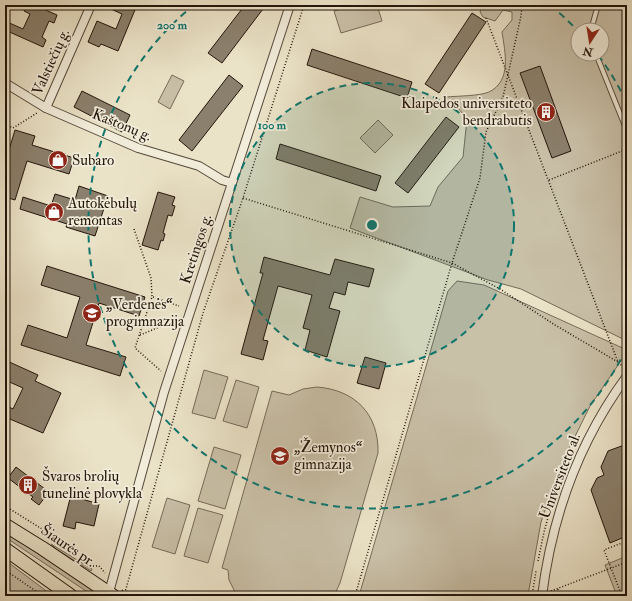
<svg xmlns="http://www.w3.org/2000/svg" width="632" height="601" viewBox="0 0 632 601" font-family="'IM FELL Double Pica',serif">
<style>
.green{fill:#c9c0a8;stroke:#766a59;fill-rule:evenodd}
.building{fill:#8b806d;stroke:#23140a}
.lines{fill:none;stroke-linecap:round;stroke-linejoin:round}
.lane-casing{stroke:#55483a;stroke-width:6}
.street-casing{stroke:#55483a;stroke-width:10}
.primary-casing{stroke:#23140a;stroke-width:15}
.path{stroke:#23140a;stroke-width:1.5;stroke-dasharray:1 2;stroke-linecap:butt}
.lane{stroke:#f2eddb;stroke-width:4}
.street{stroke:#f2eddb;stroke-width:8}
.primary{stroke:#ebe3c8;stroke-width:13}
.ring{fill:none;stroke:#0f766e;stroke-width:2;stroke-dasharray:7 5}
.labels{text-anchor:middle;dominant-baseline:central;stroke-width:3.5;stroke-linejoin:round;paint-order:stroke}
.street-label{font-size:15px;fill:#23140a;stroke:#f2eddb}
.poi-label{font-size:15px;fill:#23140a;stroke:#f2eddb;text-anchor:start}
.centre{fill:#0f766e;stroke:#f2eddb;stroke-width:2}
.ring-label{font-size:12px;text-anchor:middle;font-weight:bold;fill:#0f766e;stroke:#f2eddb;stroke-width:3.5;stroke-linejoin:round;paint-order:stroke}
</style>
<rect width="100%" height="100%" fill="#ebe3c8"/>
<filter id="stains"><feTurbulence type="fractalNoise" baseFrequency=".005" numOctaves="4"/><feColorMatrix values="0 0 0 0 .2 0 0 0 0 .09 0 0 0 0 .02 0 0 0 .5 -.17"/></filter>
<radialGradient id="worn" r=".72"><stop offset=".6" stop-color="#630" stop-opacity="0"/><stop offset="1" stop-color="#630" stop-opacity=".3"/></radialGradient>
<g class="green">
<path d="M354,5H377L382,21L341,33L334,11Z"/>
<path d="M482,5H595L608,9L613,5H627V341L521,289L488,280L350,228L360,197L393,207L430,206L438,187L463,157L467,119L458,108H445L441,104L446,97C457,96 480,96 489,92C512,81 505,52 502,32L512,20V12L503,10L495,21L483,17L480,12ZM578,30H602V54H578Z"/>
<path d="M172,75L184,81L170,109L158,102Z"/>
<path d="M378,120L393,135L375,153L360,138Z"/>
<path d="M457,281L484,285L627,350V352L590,406L561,465L541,522L528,595L359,596L448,291Z"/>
<path d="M204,370L228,377L215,419L192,413Z"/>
<path d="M236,380L259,387L247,428L223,421Z"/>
<path d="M317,387C355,390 379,414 378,453L340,583L334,596H237L229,580L228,570L222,568L272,391L289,395L303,389Z"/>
<path d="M214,447L241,455L225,509L198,501Z"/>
<path d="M167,498L190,505L175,554L152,547Z"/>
<path d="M198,508L223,515L208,563L184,556Z"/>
<path d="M5,532L98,593L97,595L86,591L5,537Z"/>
<path d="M51,544L92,569L91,571L56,549Z"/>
<path d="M627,556V596H617L605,565Z"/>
<path d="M5,560L53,596H5Z"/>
</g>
<g class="building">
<path d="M26,5H34L57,15L54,23L49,21L42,37L46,40L43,47L5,30V21L23,29L30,14L24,11Z"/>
<path d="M102,5H137L118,51L101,44L99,47L88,42L97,21L116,29L122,14Z"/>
<path d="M245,5H266L222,63L208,53Z"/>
<path d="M472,13L486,22L439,93L425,84Z"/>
<path d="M312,49L412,82L407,98L307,65Z"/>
<path d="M540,66L571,151L552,158L520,73Z"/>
<path d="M229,75L243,86L192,151L179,140Z"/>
<path d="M82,91L130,115L122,132L74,107Z"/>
<path d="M446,117L459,127L408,193L395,183Z"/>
<path d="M15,130L35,136L32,145L74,158L69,174L27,161L15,200L5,197V163Z"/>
<path d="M280,144L381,176L376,191L276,159Z"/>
<path d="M79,186L108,196L95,236L66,227L67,224L20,209L23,197L51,206L55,194L75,200Z"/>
<path d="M158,192L175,197L172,205L175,206L172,216L168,215L163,233L165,234L163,241L161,240L158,250L142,245Z"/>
<path d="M264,257L330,275L335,259L374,269L369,287L348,282L345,295L334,292L329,308L340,311L327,357L305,350L310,330L303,328L312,295L278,286L263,340L268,341L263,360L241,354L263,273H260Z"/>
<path d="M47,266L145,297L139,316L99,303L86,345L126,357L120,376L21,345L28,325L67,338L80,297L41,285Z"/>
<path d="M365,357L386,363L379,389L357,383Z"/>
<path d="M5,360L38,375L35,381L61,393L43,433L5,417V405L13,409L23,388L5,380Z"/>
<path d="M627,444V536L610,543L591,490L597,478L604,475L601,467L608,451Z"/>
<path d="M16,467L49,492L39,505L31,499L33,497L8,478Z"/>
<path d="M72,491L83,494L82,499L99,504L94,526L76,522L75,529L63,526Z"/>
</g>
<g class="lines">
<defs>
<g id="lane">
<path d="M591,30L598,5"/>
<path d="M596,54L627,131"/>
</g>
<g id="street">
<path d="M5,83L46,108L138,148L199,166L222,180L232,183"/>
<path d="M46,108L91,5"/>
<path d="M108,596L164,392L290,5"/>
<path d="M542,596C552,517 579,441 627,376"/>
</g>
<g id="primary">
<path d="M5,525L42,548L113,596"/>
<path d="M5,549L71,596"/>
</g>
</defs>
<use href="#lane" class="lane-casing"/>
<use href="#street" class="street-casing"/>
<use href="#primary" class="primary-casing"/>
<g class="path">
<path d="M486,18L618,362L623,367"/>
<path d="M5,124L13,128L37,113"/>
<path d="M549,180L627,149"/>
<path d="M243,198L452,263L500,289L555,325L618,362"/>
<path d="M134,229L151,278L152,297L135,348L161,371"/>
<path d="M153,297L179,306"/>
<path d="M140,335L179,319"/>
<path d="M623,367L627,362"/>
<path d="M5,506L42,529L49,538L64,548"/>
<path d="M538,561L544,532L550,510"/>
<path d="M90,566H99L105,573"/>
<path d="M5,570L43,596"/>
<path d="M122,590L130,596"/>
<path d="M551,591L627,562"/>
<path d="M124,596L203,313L243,198L304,5"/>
<path d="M355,596L452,263L480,178L486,132L503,97L521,16L522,5"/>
<path d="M532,596L536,571"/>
<path d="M558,596V588"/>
<path d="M622,596L604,550L627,541"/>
</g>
<use href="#lane" class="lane"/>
<use href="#street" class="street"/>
<use href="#primary" class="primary"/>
</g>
<circle cx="372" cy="225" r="142" fill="#0f766e" fill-opacity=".12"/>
<g class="ring">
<circle cx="372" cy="225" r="142"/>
<path d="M626 349A283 283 0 1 1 194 5M550 5A283 283 0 0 1 577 30M598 55A283 283 0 0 1 626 101"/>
</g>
<defs>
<symbol id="building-disc" viewBox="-11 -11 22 22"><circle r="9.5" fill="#8f2418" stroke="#f2eddb"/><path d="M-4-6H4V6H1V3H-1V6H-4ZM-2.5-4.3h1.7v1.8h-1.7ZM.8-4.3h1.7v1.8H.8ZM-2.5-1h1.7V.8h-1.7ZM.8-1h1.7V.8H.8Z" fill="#fff"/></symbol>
<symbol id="shop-disc" viewBox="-11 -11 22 22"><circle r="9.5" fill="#8f2418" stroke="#f2eddb"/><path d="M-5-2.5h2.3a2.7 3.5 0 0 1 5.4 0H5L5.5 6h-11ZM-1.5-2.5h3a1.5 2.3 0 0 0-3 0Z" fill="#fff"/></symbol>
<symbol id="school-disc" viewBox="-11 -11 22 22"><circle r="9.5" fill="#8f2418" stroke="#f2eddb"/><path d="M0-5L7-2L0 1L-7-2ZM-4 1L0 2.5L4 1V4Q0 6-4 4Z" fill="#fff"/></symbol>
</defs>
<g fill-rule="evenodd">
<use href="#building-disc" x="535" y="101" width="22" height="22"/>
<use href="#shop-disc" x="47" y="149" width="22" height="22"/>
<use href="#shop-disc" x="43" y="201" width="22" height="22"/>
<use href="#school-disc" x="81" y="302" width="22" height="22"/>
<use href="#school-disc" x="269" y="445" width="22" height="22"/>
<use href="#building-disc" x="17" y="474" width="22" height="22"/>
</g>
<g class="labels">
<g class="street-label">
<text transform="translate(51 62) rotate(-66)">Valstiečių g.</text>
<text transform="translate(122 125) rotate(22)">Kaštonų g.</text>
<text transform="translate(196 249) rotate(-72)">Kretingos g.</text>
<text transform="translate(560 476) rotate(-69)">Universiteto al.</text>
<text transform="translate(68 546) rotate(34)">Šiaurės pr.</text>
</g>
<g class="poi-label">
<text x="532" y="103" text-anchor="end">Klaipėdos universiteto<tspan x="532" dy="17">bendrabutis</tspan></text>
<text x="72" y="160">Subaro</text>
<text x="68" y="203">Autokėbulų<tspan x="68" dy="17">remontas</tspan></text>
<text x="106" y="304">„Verdenės“<tspan x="106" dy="17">progimnazija</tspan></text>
<text x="294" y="447">„Žemynos“<tspan x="294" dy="17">gimnazija</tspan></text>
<text x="42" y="476">Švaros brolių<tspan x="42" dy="17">tunelinė plovykla</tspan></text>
</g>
</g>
<circle cx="372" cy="225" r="6" class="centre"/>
<g class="ring-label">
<text x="172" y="29">200 m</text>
<text x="272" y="129">100 m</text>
</g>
<rect width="632" height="601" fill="none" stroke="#ebe3c8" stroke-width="20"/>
<rect x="6" y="6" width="620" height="589" fill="none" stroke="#23140a" stroke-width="2"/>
<rect x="10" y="10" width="612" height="581" fill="none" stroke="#23140a"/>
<g transform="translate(590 42) rotate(192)"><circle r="19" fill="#f2eddb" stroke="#9f9687"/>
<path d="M0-3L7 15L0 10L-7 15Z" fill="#8f2418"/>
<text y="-6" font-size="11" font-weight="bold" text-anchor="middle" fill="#23140a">N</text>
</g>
<rect width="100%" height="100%" filter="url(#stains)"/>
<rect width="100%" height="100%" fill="url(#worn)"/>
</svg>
